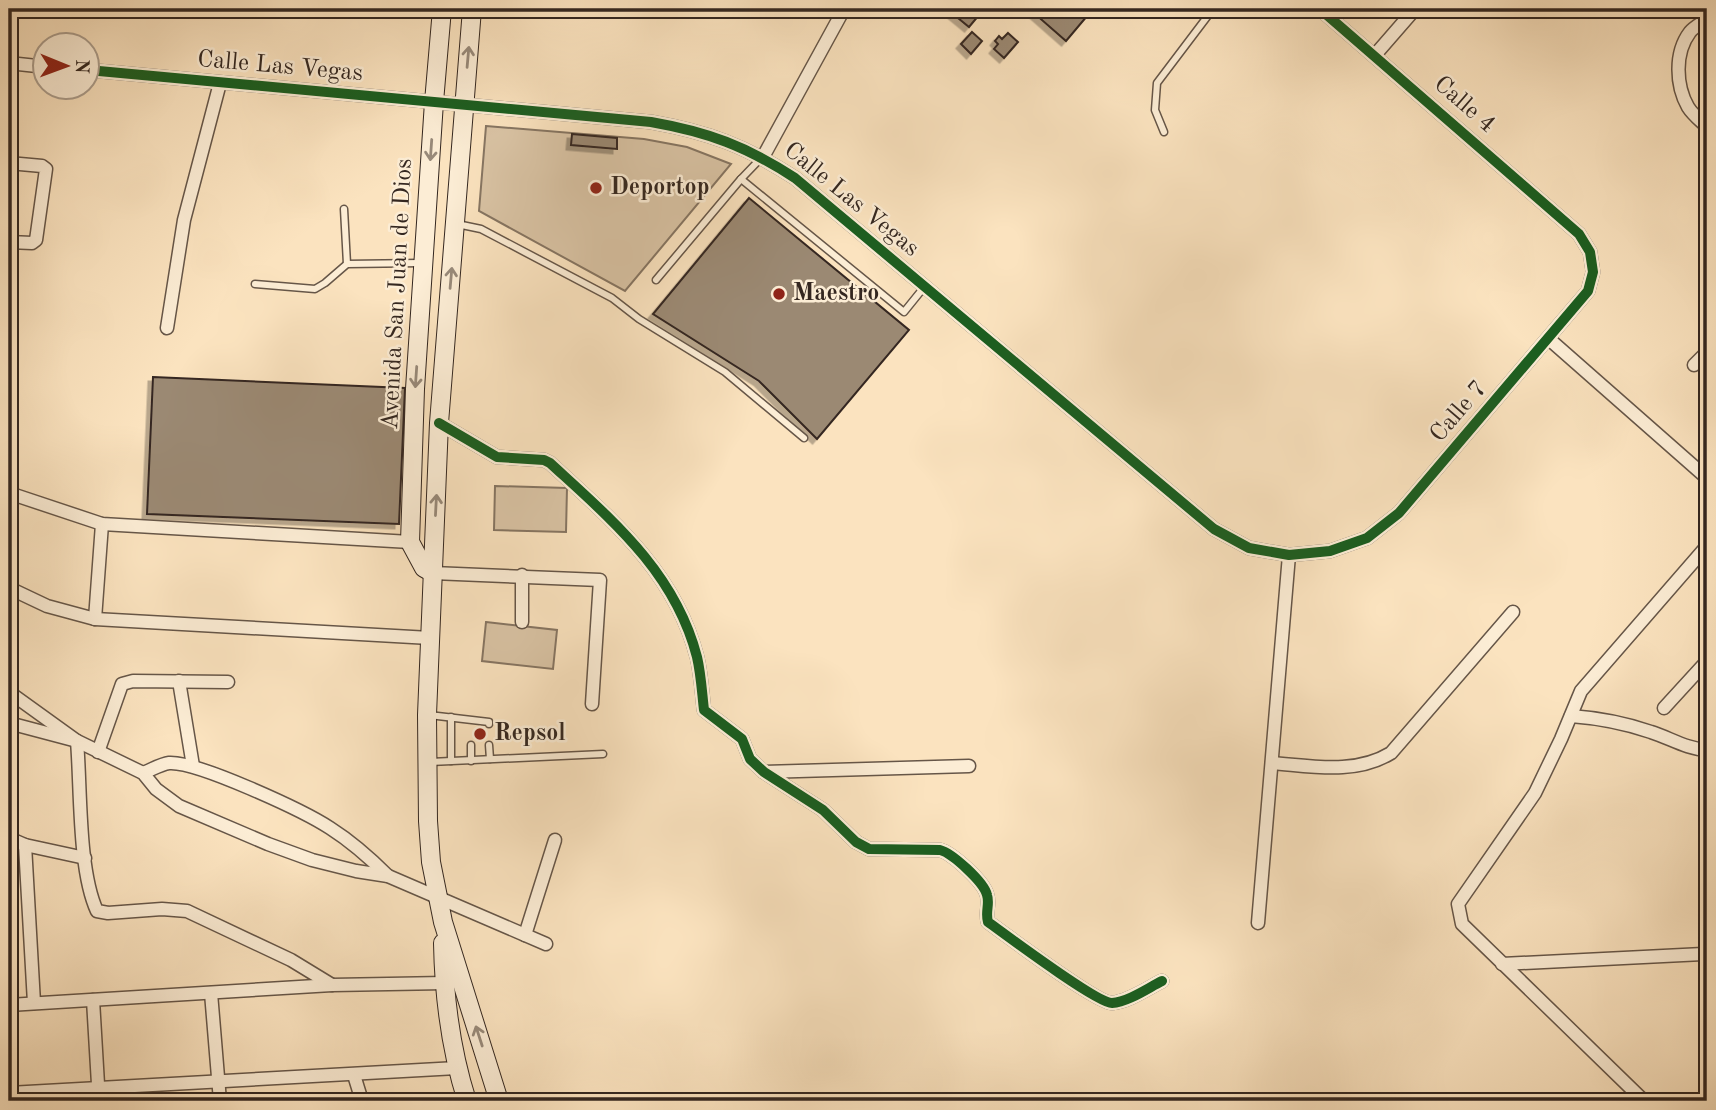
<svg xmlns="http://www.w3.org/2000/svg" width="1716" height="1110" viewBox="0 0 1716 1110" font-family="'Old Standard TT',serif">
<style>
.green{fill:#d9c3a4;stroke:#867562;stroke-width:2}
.building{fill:#9b8973;stroke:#342720;stroke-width:2;filter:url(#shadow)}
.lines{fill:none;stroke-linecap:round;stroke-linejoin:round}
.service-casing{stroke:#665648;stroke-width:9}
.minor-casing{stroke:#665648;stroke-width:15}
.secondary-casing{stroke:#342720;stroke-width:20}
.service{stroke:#fcedd5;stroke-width:6}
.minor{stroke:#fcedd5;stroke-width:12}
.secondary{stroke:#fcedd5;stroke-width:18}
.cycleway-casing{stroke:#fcedd5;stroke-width:15}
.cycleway{stroke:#1b5e20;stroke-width:10}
.oneway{stroke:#988a7a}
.poi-dot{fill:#8f2418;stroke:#fcedd5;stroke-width:2.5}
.labels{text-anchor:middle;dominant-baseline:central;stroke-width:5;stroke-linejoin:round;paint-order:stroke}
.street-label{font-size:24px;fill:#342720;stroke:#fcedd5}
.poi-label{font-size:24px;font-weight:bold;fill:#342720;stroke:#fcedd5;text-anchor:start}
</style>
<defs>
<filter id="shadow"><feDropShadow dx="-4.5" dy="4.5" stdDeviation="0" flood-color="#0004"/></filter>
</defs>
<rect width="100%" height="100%" fill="#fbe3bf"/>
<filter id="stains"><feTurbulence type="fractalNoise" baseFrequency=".00286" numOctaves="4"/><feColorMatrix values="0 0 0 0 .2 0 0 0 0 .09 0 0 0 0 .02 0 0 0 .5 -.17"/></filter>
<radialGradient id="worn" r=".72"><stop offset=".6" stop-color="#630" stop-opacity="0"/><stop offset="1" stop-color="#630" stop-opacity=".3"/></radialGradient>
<g class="green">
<path d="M486,126L644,139L687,147L731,164L625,291L479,211Z"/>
<path d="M495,486L567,488L566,532L494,530Z"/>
<path d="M486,622L557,630L553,669L482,661Z"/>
</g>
<g class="building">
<path d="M947,9H984L969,27Z"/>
<path d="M1039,9H1093L1066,41L1035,14Z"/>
<path d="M972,32L982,41L971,54L961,44Z"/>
<path d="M1008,33L1018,42L1004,58L994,49L998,44L995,41L999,36L1002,39Z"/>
<path d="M572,134L617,138V149L571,145Z"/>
<path d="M749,198L909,330L817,439L759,381L653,314Z"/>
<path d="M153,377L405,388L399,524L147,514Z"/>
</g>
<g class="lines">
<defs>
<g id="service">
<path d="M9,15L45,9"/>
<path d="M1164,132L1155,110L1157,83L1213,9"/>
<path d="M741,179L904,312L925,286"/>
<path d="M344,209L347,264"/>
<path d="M457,224L481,229L612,298L639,319L725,372L804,438"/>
<path d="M656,280L741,179L762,157"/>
<path d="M255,284L315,289L325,283L347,264L421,263"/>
<path d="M429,715L489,722V724"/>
<path d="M451,717V761"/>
<path d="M489,745L490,759"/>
<path d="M471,761V745"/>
<path d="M430,762L603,754"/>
</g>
<g id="minor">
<path d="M1707,19C1702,23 1694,27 1690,32C1674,53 1676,86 1688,107C1693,115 1701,121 1707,127"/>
<path d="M1375,55L1415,9"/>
<path d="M9,63L46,67"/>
<path d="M88,70L651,122C708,132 746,146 795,178L1214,529L1249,548L1289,555L1330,551L1367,538L1399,513L1588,291L1593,272L1590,252L1579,234L1320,9"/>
<path d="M763,157L844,9"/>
<path d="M9,163L42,166L46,169L36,240L32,243L9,242"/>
<path d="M167,328L184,220L220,83"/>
<path d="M1549,339L1707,478"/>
<path d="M1694,365L1707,352"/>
<path d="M439,423L497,457L544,460L550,463C612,520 675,572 697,657C701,674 702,693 704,710L742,739L750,759L764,772L823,810L856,842L869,849L940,850C952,853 984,882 987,895C990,904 985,912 988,922C1006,935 1097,1003 1112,1003C1128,1002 1148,988 1162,981"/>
<path d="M9,493L102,524L410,542"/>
<path d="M433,573L600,580L592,704"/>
<path d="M9,588L47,606L95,619L430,638"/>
<path d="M95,619L102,524"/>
<path d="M522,622V575"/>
<path d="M179,681L193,766"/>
<path d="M9,692L77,741C81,788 78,870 97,911L108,913L162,909L187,911L291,960L332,985"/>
<path d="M1664,708L1707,661"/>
<path d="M1571,716C1598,718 1625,723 1651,732C1670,738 1687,749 1707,750"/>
<path d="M9,723L77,741L143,773L156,789L179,806L268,844L312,860L356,871L388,876L546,944"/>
<path d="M98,752L122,684L133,681L228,682"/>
<path d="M1272,763C1312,766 1355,775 1391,753L1513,612"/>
<path d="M764,772L969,766"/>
<path d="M143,773C151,770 161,764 169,763C197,761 304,811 330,828C352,842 370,858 388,876"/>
<path d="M9,838L25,845L85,858"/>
<path d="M25,845L34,1003"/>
<path d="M1258,923L1289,555"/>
<path d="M525,935L555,840"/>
<path d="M1502,964L1703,954L1707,961"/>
<path d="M211,993L220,1101"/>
<path d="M93,1000L99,1101"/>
<path d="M9,1005L332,985L445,983"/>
<path d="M354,1075L362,1101"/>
<path d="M9,1093L457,1068"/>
<path d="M1644,1101L1462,924L1458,904L1535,793L1561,739L1581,691L1707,546"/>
</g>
<g id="secondary">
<path d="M472,9L439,423L427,715L428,821L431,862L443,922L499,1101"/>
<path d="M433,573L424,568L410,542L415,389L434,102L442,9"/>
<path d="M443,943C444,996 451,1051 467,1101"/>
</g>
</defs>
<use href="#service" class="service-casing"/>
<use href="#minor" class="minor-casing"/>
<use href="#secondary" class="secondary-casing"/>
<use href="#service" class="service"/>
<use href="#minor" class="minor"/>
<use href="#secondary" class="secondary"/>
<defs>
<g id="cycleway">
<path d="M88,70L651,122C708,132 746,146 795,178L1214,529L1249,548L1289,555L1330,551L1367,538L1399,513L1588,291L1593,272L1590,252L1579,234L1320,9"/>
<path d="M439,423L497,457L544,460L550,463C612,520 675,572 697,657C701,674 702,693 704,710L742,739L750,759L764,772L823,810L856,842L869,849L940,850C952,853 984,882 987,895C990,904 985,912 988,922C1006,935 1097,1003 1112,1003C1128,1002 1148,988 1162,981"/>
</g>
</defs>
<use href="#cycleway" class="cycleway-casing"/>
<use href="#cycleway" class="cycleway"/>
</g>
<defs><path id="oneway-shaft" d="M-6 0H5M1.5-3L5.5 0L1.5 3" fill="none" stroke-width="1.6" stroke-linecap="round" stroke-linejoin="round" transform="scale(1.75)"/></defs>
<g class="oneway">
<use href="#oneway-shaft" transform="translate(468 57) rotate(-85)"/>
<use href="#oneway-shaft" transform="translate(431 150) rotate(94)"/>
<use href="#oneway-shaft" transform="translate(451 278) rotate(-85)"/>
<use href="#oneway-shaft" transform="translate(416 377) rotate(94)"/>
<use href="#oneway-shaft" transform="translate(436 505) rotate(-87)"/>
<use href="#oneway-shaft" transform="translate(479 1036) rotate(-108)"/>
</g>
<g class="poi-dot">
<circle cx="596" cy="188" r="7"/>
<circle cx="779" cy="294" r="7"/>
<circle cx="480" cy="734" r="7"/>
</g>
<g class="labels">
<g class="street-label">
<text transform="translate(280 67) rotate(5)">Calle Las Vegas</text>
<text transform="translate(1464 105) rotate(41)">Calle 4</text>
<text transform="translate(851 200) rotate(39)">Calle Las Vegas</text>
<text transform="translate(398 294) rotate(-87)">Avenida San Juan de Dios</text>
<text transform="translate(1459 412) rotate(-49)">Calle 7</text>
</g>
<g class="poi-label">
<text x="610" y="188">Deportop</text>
<text x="793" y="294">Maestro</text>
<text x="494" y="734">Repsol</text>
</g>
</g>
<rect width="1716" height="1110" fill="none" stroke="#fbe3bf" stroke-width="35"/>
<rect x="10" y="10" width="1695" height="1089" fill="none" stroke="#342720" stroke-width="3.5"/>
<rect x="18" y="18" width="1681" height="1075" fill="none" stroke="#342720" stroke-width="2"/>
<g transform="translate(66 66) rotate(91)"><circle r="33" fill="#fcedd5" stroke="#ac9e8d" stroke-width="2"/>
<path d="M0-5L12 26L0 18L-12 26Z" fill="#8f2418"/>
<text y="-10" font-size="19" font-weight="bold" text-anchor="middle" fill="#342720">N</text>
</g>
<rect width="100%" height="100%" filter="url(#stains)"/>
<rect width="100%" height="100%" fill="url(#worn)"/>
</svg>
